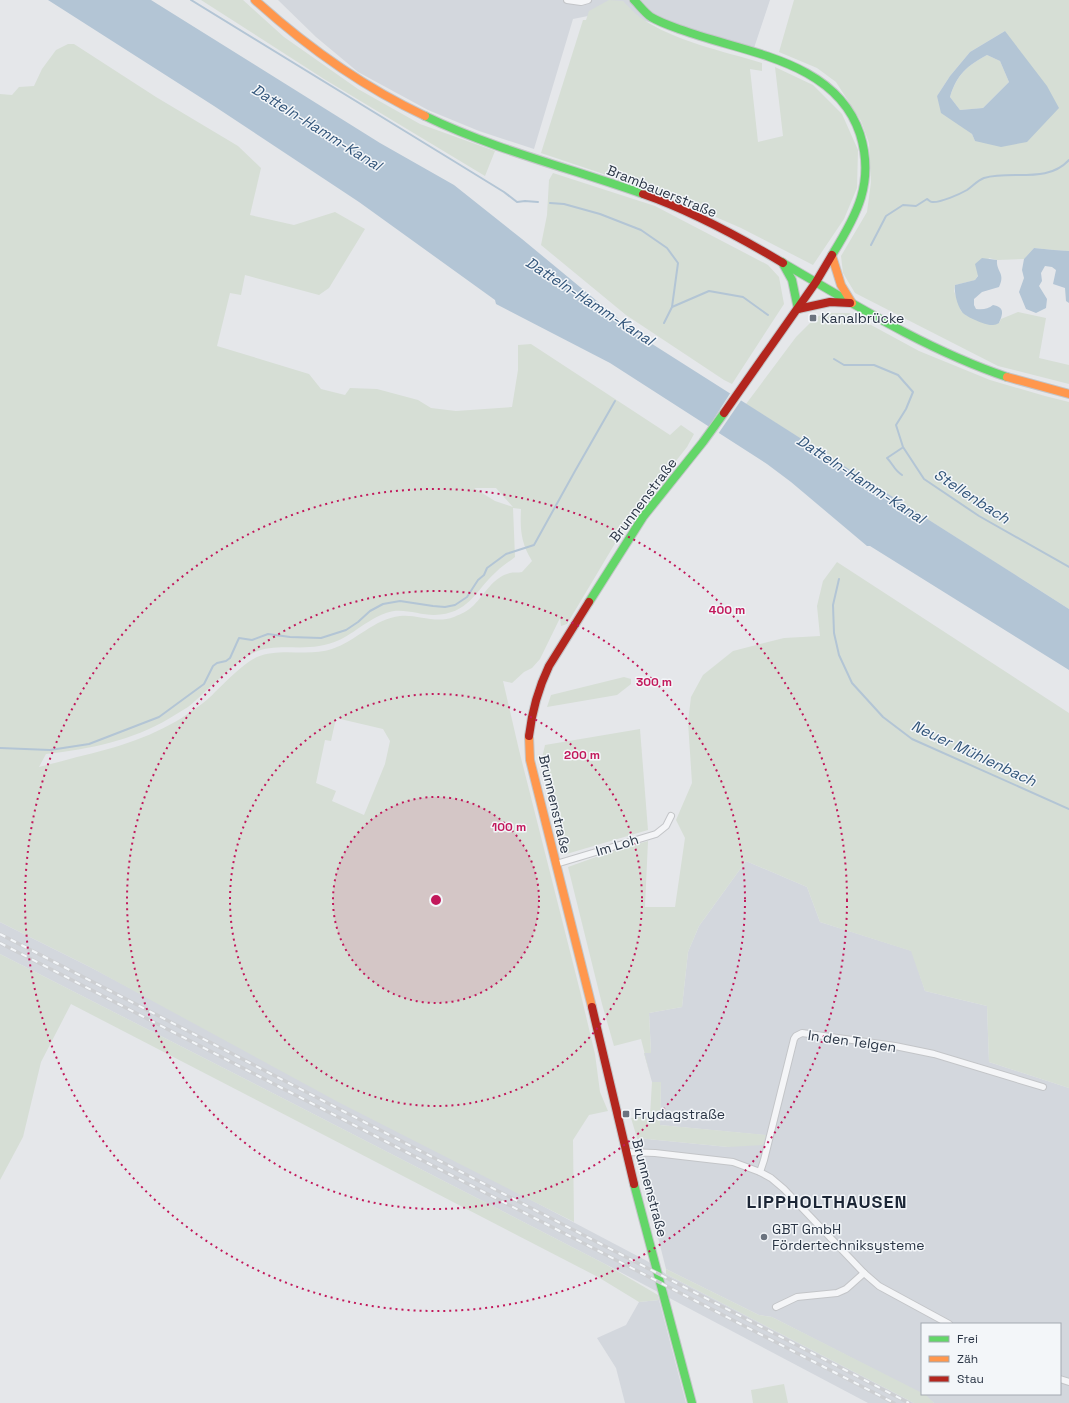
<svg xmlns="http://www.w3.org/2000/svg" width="1069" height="1403" viewBox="0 0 1069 1403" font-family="'Space Grotesk',sans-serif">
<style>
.built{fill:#d3d7dd}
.green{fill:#d6ded5;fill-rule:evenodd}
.water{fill:#b3c5d5;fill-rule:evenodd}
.pier{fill:#e5e7ea}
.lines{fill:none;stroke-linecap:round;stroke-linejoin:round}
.stream{stroke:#b3c5d5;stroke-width:2}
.street-casing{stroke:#c3c5c8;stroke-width:8}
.fast-casing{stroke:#c3c5c8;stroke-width:10}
.slow-casing{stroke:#c3c5c8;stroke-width:10}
.jam-casing{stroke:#c3c5c8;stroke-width:10}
.street{stroke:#f4f5f7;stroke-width:6}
.fast{stroke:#63d668;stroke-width:8}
.slow{stroke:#ff974d;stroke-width:8}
.jam{stroke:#b3261e;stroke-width:8}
.rail-casing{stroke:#cdcfd2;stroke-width:3.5}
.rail{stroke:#f3f6f9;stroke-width:2;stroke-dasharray:6;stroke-linecap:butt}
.ring{fill:none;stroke:#c2185b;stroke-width:2;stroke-dasharray:2 4}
.poi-dot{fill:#6b737f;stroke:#f3f6f9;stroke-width:1.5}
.labels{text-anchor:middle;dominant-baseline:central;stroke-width:3;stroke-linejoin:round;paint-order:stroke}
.street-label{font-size:14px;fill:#2a3545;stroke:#f3f6f9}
.poi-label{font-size:14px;fill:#2a3545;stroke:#f3f6f9;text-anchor:start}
.water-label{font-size:15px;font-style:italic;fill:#32557a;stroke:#f3f6f9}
.district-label{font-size:18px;font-weight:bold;letter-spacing:1px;fill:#1c2636;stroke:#f3f6f9}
.centre{fill:#c2185b;stroke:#f3f6f9;stroke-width:2}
.ring-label{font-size:12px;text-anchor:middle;font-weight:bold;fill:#c2185b;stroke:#f3f6f9;stroke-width:3;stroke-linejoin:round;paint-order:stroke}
</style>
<rect width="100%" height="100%" fill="#e5e7ea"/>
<g class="built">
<path d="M278,0H770L754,48L608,12L573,19L534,149L479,131L428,110L358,72L316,37Z"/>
<path d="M746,861L807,887L820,922L912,951L925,991L987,1006L989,1062L1069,1088V1403H934L923,1394H1060V1324H922V1394L772,1317L759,1315L666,1269L641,1170L637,1138L728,1147L765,1135L660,1125L661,1083L652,1082L644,1053L651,1052L649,1013L682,1007L688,952L699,926Z"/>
<path d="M0,922L90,967L647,1261L666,1274L914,1403H868L605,1264L296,1105L0,954Z"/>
<path d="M659,1300L686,1403H625L616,1368L597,1338L626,1325L639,1302Z"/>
</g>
<g class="green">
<path d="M201,0H243L284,37L358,89L420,124L495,151L485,176L324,79Z"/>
<path d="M609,0L623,1C628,6 634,13 641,18C674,41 723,51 762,63V71L750,69L758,142L783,136L775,67L813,85L842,114L858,150L857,188L844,219L813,265L741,228L663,194L541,153L583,20H586L589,11Z"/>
<path d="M794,0H1069V251L1054,250L1034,248L1024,259L997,260L989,258L975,280L955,285L954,291L959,304L961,311L966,315L987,324L999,323L1001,319L1018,312L1046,318L1039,358L1069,365V384L998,366L855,293L843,273L841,256L867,212L871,182L869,143L861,121L836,82L817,68L779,52ZM1005,31L1027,142L975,141L972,134L960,125L937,96L950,76L970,52Z"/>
<path d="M68,44H74L156,97L238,146L261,168L250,215L294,225L335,212L365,229L329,288L319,295L245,275L241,295L230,293L217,346L309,374L321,389L345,395L350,388L377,389L418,400L431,408L456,411L512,407L518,370V345L531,344L670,435L681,425L694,434L687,447L629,520L567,624L561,626L560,618L540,659L532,668L524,672L512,683L503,681L519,750L580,991L595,1054L600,1092L608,1111L589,1115L573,1140L574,1222L340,1103L90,967L0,922V94L12,95L19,87L34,86L42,69L56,50ZM474,488H496L513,507L495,501ZM513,508L521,509C520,530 521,543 532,561L522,572C518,573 513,572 510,573C493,577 485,594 474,605C468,611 461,614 454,617C435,624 417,614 400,616C374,619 356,641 332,649C308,657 280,647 257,657C241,665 228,680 215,692C208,700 198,707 189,713C156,736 116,748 77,757C65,760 52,764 39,767L46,754C90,749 131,741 170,718C176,714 182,711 188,707C208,691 231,664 253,653C273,643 297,650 319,646C348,642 361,622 386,613C402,607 418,615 434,615C469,614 474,592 496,572C502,566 509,562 515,557ZM336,718L383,729L390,741L385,764L364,815L332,801L336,791L316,783L325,740L331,741Z"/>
<path d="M987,55L1000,61L1009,82L983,108L960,110L950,97C957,74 967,66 987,55Z"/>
<path d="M553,173L655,206L768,265L779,277L784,304L732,384L724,380L626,315L541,245L547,215L549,180Z"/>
<path d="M825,313H849L919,351L990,380L1045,396L1069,402V609L746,404L796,337L815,318Z"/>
<path d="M837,562L1069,713V1088L989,1062L987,1006L925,991L911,951L820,922L807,887L746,861L699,926L688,952L682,1007L649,1013L651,1053H644L652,1082H661L660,1125L766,1135L763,1145L728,1147L637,1138L631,1118L650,1116L652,1082L641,1039L614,1046L602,1004L568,867L610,852L648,841L645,907H675L685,838L676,820L692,783L688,722L691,697L703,675L733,651L784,638L820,636L817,606L823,581Z"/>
<path d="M624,677L631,679V684L617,695L547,707L551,695Z"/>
<path d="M640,729L648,830L563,855L542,758L545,745Z"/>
<path d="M0,954L296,1105L605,1264L658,1295L659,1300L639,1302L598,1277L71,1004L41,1062L23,1137L0,1180Z"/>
<path d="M666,1269L759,1315L772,1317L926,1395L934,1403H914L666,1274Z"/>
<path d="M784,1384L788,1403H753L751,1390Z"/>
</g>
<g class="water">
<path d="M48,0H151L380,143L454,185L522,239L638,335L1069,609V670L870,546H867L791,482L767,464L610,363L496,304L495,300L359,202L214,106Z"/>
<path d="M1005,31L1047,86L1059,108L1027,142L1001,147L975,141L972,134L941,113L937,96L950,76L970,52ZM987,55L1000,61L1009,82L983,108L960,110L950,97C957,74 967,66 987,55Z"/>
<path d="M1034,248L1054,250L1069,251V303L1066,301L1065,288L1053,284L1056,270L1052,267L1045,266L1041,273L1042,281L1039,286L1047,299L1046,308L1036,313L1026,309L1019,292L1024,278L1022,270L1024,259Z"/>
<path d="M982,258L997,260C996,272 1006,273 999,287L982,292L974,299V305L976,309C983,310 988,309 993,305C1005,307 1003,314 999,323C997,324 995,325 993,325C987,326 966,317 962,312C957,305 954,292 955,285L975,280L978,276L975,264Z"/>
</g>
<path class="pier" d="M731,392L742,399L718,434L708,428Z"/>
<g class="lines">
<g class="stream">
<path d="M191,0L452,160L504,192L517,202L525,201L538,202"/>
<path d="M550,203L564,204L600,214L641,230L667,248L678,263L672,307L664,323"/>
<path d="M871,245L886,216L903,205L916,206L927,199C929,200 930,202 932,202C940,203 960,194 967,190C973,186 978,180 984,178C1012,170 1047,184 1069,160"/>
<path d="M672,307L709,291L743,297L768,315"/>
<path d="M834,359L844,365H874L898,375L913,392L906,409L896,425L903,447L924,479L979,516L1069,567"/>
<path d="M902,475C894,470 893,464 887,458L902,448"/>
<path d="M839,579L833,605L834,633L839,655L852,683L883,717L912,739L1069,809"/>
<path d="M0,748L50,750L89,744L159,717L204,684L213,666L217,663L226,661L230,658L239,638L252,640L268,634L290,637L321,638L346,630L358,622L370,611L383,604L400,601L433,606L445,607L455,605L467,597L478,580L484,575L487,568L506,554L534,545L575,471L615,401"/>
</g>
<defs>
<g id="street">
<path d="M567,0L581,2L588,0"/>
<path d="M556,864L656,834L666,826L671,816"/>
<path d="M626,1152L655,1153L733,1162L760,1172L771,1178L784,1189L864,1273L879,1286L949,1324"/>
<path d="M760,1172L764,1160L794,1039L796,1036L802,1033L895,1046L934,1054L1043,1087"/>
<path d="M776,1307L797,1297L837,1293L846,1289L864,1273"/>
<path d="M1060,1379L1069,1382"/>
</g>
<g id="fast">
<path d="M634,0C639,5 645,13 651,17C661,23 671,26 682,30C744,53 836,60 860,134C875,182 857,215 832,255"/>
<path d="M425,116C495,150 570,168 643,194"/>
<path d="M782,262L792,280L798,309"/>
<path d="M783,263C855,305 927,350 1007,377"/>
<path d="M589,602L643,517L703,442L724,413"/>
<path d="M634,1184L692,1403"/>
</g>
<g id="slow">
<path d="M255,0C307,47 361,86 425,116"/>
<path d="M832,256L841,285L852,303"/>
<path d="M1007,377L1069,394"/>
<path d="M529,736L530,760L592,1007"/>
</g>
<g id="jam">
<path d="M643,194C692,211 738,236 783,263"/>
<path d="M798,309L830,302L850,303"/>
<path d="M724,413L816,282L832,255"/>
<path d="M529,736C532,711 538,689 549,666L589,602"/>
<path d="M592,1007L634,1184"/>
</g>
</defs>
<use href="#street" class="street-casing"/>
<use href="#fast" class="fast-casing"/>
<use href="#slow" class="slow-casing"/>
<use href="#jam" class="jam-casing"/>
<use href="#street" class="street"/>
<use href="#fast" class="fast"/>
<use href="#slow" class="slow"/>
<use href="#jam" class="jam"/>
<defs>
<g id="rail">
<path d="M0,934L909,1403"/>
<path d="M0,943L894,1403"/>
</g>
</defs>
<use href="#rail" class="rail-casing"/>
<use href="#rail" class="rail"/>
</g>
<circle cx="436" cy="900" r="103" fill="#c2185b" fill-opacity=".12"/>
<g class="ring">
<circle cx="436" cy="900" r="103"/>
<circle cx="436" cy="900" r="206"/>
<circle cx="436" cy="900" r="309"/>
<circle cx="436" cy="900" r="411"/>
</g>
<g class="poi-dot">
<rect x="809" y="314" width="8" height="8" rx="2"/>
<rect x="622" y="1110" width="8" height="8" rx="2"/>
<circle cx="764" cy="1237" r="4"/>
</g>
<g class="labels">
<g class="street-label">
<text transform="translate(662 191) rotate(22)">Brambauerstraße</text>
<text transform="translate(643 500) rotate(-53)">Brunnenstraße</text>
<text transform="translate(555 804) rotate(77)">Brunnenstraße</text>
<text transform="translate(617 845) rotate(-17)">Im Loh</text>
<text transform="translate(852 1041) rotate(8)">In den Telgen</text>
<text transform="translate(650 1188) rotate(75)">Brunnenstraße</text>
</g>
<g class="poi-label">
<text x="821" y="318">Kanalbrücke</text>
<text x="634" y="1114">Frydagstraße</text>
<text x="772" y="1229">GBT GmbH<tspan x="772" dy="16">Fördertechniksysteme</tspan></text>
</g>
<g class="water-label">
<text transform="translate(317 127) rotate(32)">Datteln-Hamm-Kanal</text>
<text transform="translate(590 301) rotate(33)">Datteln-Hamm-Kanal</text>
<text transform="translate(861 479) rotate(33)">Datteln-Hamm-Kanal</text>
<text transform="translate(972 496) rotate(33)">Stellenbach</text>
<text transform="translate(974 753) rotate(25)">Neuer Mühlenbach</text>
</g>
<g class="district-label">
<text x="827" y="1201">LIPPHOLTHAUSEN</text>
</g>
</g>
<circle cx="436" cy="900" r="6" class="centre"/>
<g class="ring-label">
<text x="727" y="614">400 m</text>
<text x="654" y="686">300 m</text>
<text x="582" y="759">200 m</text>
<text x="509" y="831">100 m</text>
</g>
<rect x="921" y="1323" width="140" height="72" fill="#f3f6f9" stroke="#a3a9b1"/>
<rect x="929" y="1336" width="20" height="6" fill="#63d668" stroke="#a3a9b1"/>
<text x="957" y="1343" font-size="12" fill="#2a3545">Frei</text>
<rect x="929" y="1356" width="20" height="6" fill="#ff974d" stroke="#a3a9b1"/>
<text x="957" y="1363" font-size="12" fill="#2a3545">Zäh</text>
<rect x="929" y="1376" width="20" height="6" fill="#b3261e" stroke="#a3a9b1"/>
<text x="957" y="1383" font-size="12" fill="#2a3545">Stau</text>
</svg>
